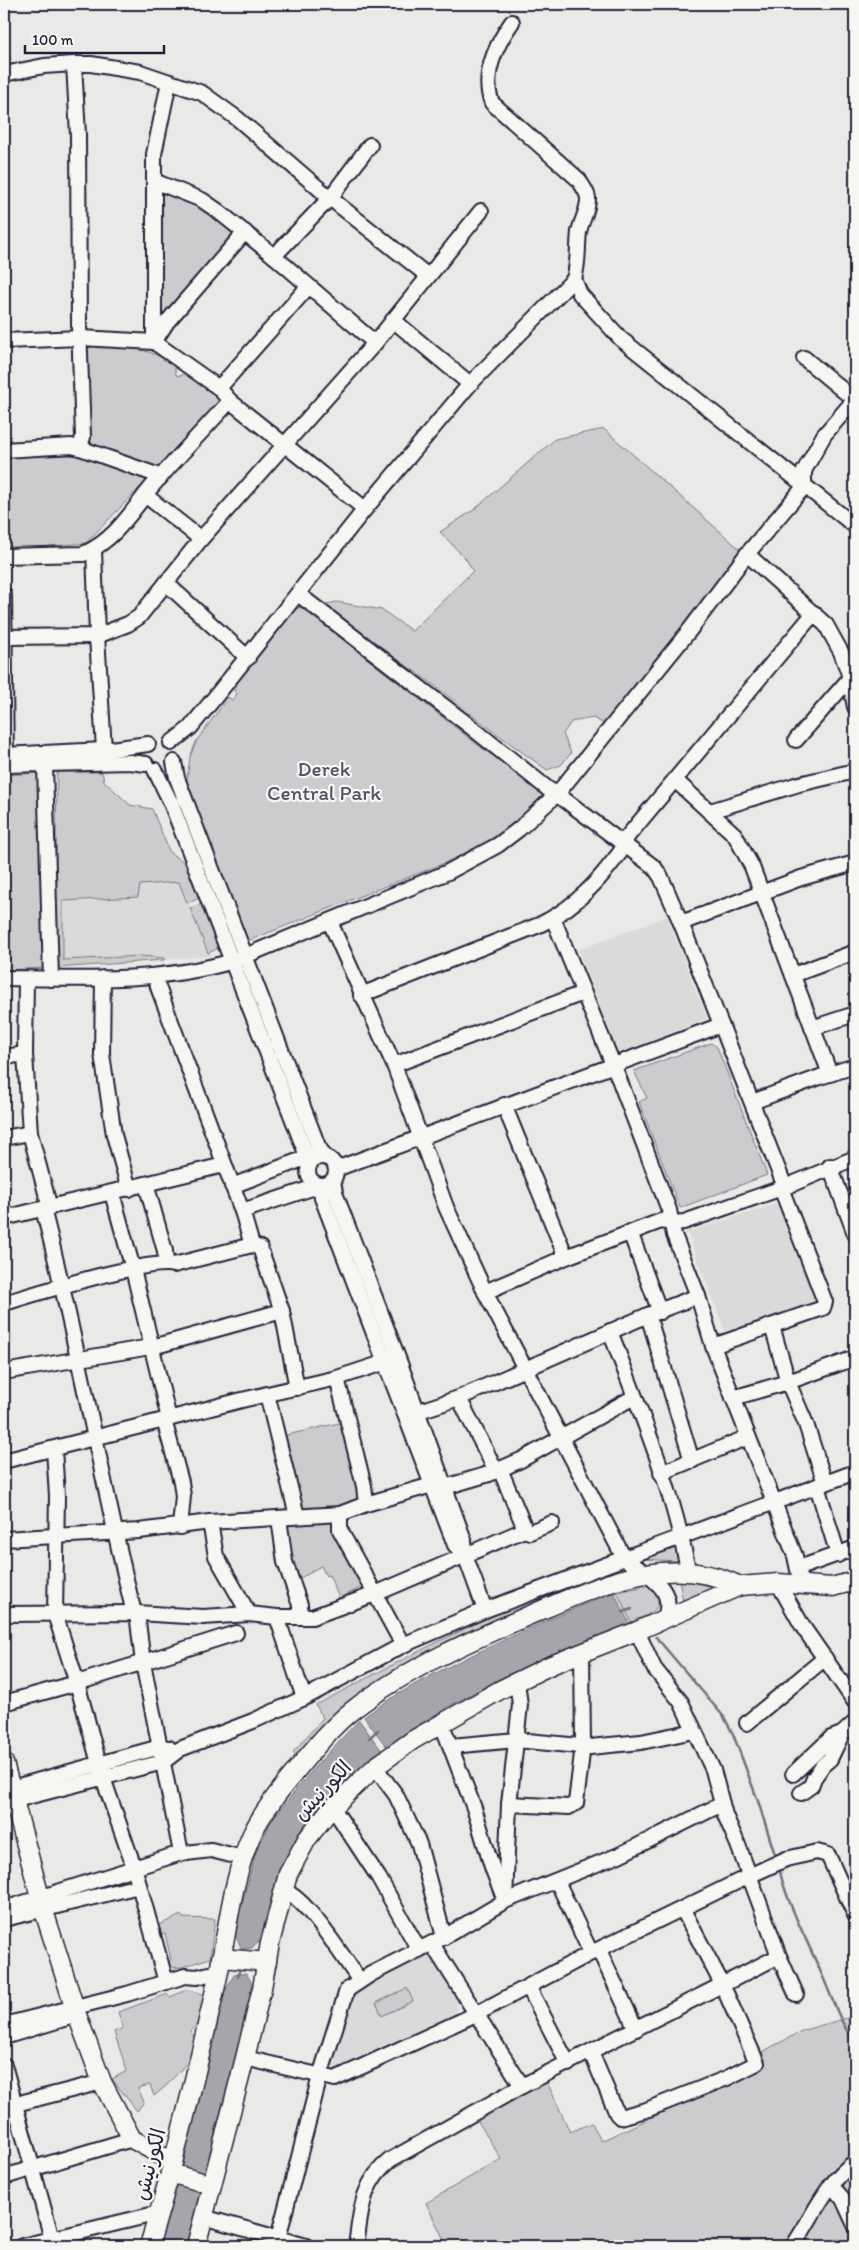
<svg xmlns="http://www.w3.org/2000/svg" width="859" height="2250" viewBox="0 0 859 2250" font-family="Itim,'Playpen Sans Arabic',sans-serif">
<style>
.built{fill:#dadada}
.green{fill:#ccccce;stroke:#777784}
.water{fill:#a5a5ac;stroke:#71717f}
.lines{fill:none;stroke-linecap:round;stroke-linejoin:round}
.stream{stroke:#71717f;stroke-width:2.5}
.minor-casing{stroke:#22223b;stroke-width:18}
.major-casing{stroke:#22223b;stroke-width:21}
.minor{stroke:#f6f6f2;stroke-width:14}
.major{stroke:#f6f6f2;stroke-width:18}
.labels{text-anchor:middle;dominant-baseline:central;stroke-width:4.5;stroke-linejoin:round;paint-order:stroke}
.park-label{font-size:21px;fill:#555567;stroke:#f6f6f2}
.street-label{font-size:21px;fill:#22223b;stroke:#f6f6f2}
</style>
<rect width="100%" height="100%" fill="#e9e9e7"/>
<filter id="ink" filterUnits="userSpaceOnUse"><feTurbulence type="fractalNoise" baseFrequency=".02" numOctaves="2"/><feDisplacementMap in="SourceGraphic" scale="10" xChannelSelector="R" yChannelSelector="G"/><feConvolveMatrix kernelMatrix="1 2 1 2 8 2 1 2 1" color-interpolation-filters="sRGB"/></filter>
<g filter="url(#ink)">
<g class="built">
<path d="M168,853L211,956L57,967V855Z"/>
<path d="M667,916L707,1019L618,1054L578,950Z"/>
<path d="M780,1203L819,1306L727,1336L687,1232Z"/>
<path d="M419,1953L429,1955L458,2003L455,2013L337,2071L327,2065L348,1998L355,1992Z"/>
</g>
<g class="green">
<path d="M163,191C179,198 228,219 233,236L163,317L160,315L161,225L159,197Z"/>
<path d="M101,344C130,346 148,349 174,364L176,375L181,376L186,370C200,378 218,389 220,406L158,472L86,447V349Z"/>
<path d="M604,429L742,551L604,724L593,718L571,722L563,734L571,753L561,765L547,770L493,731L434,685L320,605L337,602L382,610L412,631L473,571L466,559L440,532L475,509L555,439Z"/>
<path d="M77,455L106,463L149,478L86,543L9,550L4,457Z"/>
<path d="M301,607L491,755L494,751L545,792C506,845 436,866 378,889C336,906 293,923 250,940L241,937L186,787L190,757L196,742L228,697L232,700L237,694L234,691V686L240,676L290,611Z"/>
<path d="M57,772H102L104,781L130,805L152,809L170,853L189,865L203,897L187,903L179,882L140,885L138,897L63,901V960L141,956L164,958V960L57,968L55,901Z"/>
<path d="M41,773L45,968L4,970V775Z"/>
<path d="M205,903L221,947L208,953L190,908Z"/>
<path d="M711,1043L717,1047L767,1175L680,1208L639,1102L647,1098L634,1071Z"/>
<path d="M343,1422L361,1487L358,1498C344,1508 313,1517 298,1509L278,1437Z"/>
<path d="M331,1519L364,1586L320,1608L339,1598L329,1575L326,1576L321,1566L311,1571L312,1572L298,1579L308,1608L306,1613L282,1524Z"/>
<path d="M674,1547L677,1548L679,1556L677,1561L641,1559L640,1558Z"/>
<path d="M679,1579L714,1584L715,1589L683,1602Z"/>
<path d="M650,1585L655,1587C665,1613 650,1613 631,1622L617,1592Z"/>
<path d="M566,1587V1590L560,1594L315,1737L296,1756L293,1752L323,1718L316,1705C372,1675 428,1646 485,1619C511,1607 538,1592 566,1587Z"/>
<path d="M181,1915L183,1918L215,1919L210,1958L182,1967L169,1968L167,1964L171,1960L165,1933L159,1935L155,1927Z"/>
<path d="M407,1988L413,2001L382,2016L376,2003Z"/>
<path d="M185,1989L202,1994C206,2014 206,2016 190,2031L197,2041L195,2054L166,2086L154,2096L150,2085L138,2088L144,2102L137,2111L112,2079L127,2071L114,2032L123,2028L118,2012L168,1994L170,1997L184,1991Z"/>
<path d="M854,2016L855,2019V2246H447L426,2203L501,2159L476,2118L547,2082L570,2132L592,2123L601,2141L765,2065L762,2052L804,2030Z"/>
</g>
<g class="water">
<path d="M614,1592L631,1627C545,1655 460,1693 387,1747L364,1717C395,1694 429,1676 464,1659C513,1635 563,1613 614,1592Z"/>
<path d="M359,1720L382,1751L312,1823L265,1932L259,1942H257L252,1948L242,1949L235,1935L238,1919L256,1852L271,1821L314,1768Z"/>
<path d="M246,1973L254,1987L207,2171L203,2175H188L182,2161L220,2000L234,1975Z"/>
<path d="M186,2183L198,2186L201,2194L188,2246H156L172,2190Z"/>
</g>
<g class="lines">
<g class="stream">
<path d="M623,1612L632,1609"/>
<path d="M656,1637L724,1717L733,1734L758,1801L776,1858"/>
<path d="M369,1738L378,1730"/>
<path d="M779,1868C787,1903 804,1934 818,1966C831,1993 837,2018 855,2043"/>
<path d="M238,1977L240,1966"/>
</g>
<defs>
<g id="minor">
<path d="M74,64H91L140,72L202,93L238,119L330,198L428,276"/>
<path d="M4,74L44,66L74,64L78,135L79,325L83,437L80,448"/>
<path d="M154,181L202,200L218,211L274,256L375,343"/>
<path d="M274,256L330,198L370,145"/>
<path d="M574,279L580,294L621,339L855,526"/>
<path d="M393,320L470,384"/>
<path d="M4,341L81,338L154,342L219,388L230,401L365,509"/>
<path d="M154,342V154L169,82"/>
<path d="M154,342L167,322L245,232"/>
<path d="M804,358L845,392L855,396"/>
<path d="M219,388L308,287"/>
<path d="M4,450L71,446L80,448L154,474L160,478"/>
<path d="M145,495L201,539"/>
<path d="M94,549L97,636L104,750"/>
<path d="M747,554L826,625L841,652L848,671L855,707"/>
<path d="M4,556L83,554C116,540 132,510 154,484C179,456 204,429 230,401"/>
<path d="M166,583L248,658"/>
<path d="M298,594L471,727L548,789L565,800L654,867L661,877L681,923L785,1187"/>
<path d="M4,595L6,765"/>
<path d="M4,637L97,636L128,624L139,617L201,539L375,343L481,211"/>
<path d="M796,740L850,678"/>
<path d="M171,743L190,728L216,696L365,509L470,384L574,279C579,261 577,249 579,232C581,221 589,209 588,198C587,191 582,186 579,180L492,103C481,75 496,45 512,22"/>
<path d="M4,755L104,750L148,744"/>
<path d="M174,762L177,778L318,1146L325,1157"/>
<path d="M4,765L130,762L146,764"/>
<path d="M45,765L51,979"/>
<path d="M155,770L171,803L305,1151L312,1160H300L232,1186"/>
<path d="M675,780L735,835L752,867L830,1074"/>
<path d="M710,811L799,784L855,771"/>
<path d="M553,918L619,1079L669,1210L674,1235L698,1296L713,1346L795,1556L801,1584"/>
<path d="M330,922L394,1065L446,1207L485,1292L624,1558C644,1574 679,1588 664,1619"/>
<path d="M681,923L801,878L855,863"/>
<path d="M793,975L855,952"/>
<path d="M156,976L158,987L242,1211L252,1245L260,1248L282,1311L297,1388"/>
<path d="M4,978C80,979 159,983 233,961L448,872L498,845L519,829L557,794L689,631L747,554L804,487V471L824,435L855,399"/>
<path d="M103,978L102,1054L114,1135L129,1189"/>
<path d="M26,979L25,1054L30,1133L50,1208"/>
<path d="M361,995L539,925C569,911 591,890 611,864C618,855 625,848 627,837L814,613"/>
<path d="M812,1028L855,1014"/>
<path d="M4,1057L25,1054"/>
<path d="M394,1065L583,993"/>
<path d="M752,1102L820,1077L855,1066"/>
<path d="M504,1105L566,1257"/>
<path d="M4,1138L30,1133"/>
<circle cx="322" cy="1171" r="14"/>
<path d="M830,1166L855,1234"/>
<path d="M336,1169L721,1025"/>
<path d="M333,1180L335,1193L398,1358L464,1540L465,1555L485,1610"/>
<path d="M146,1184L165,1251L166,1263"/>
<path d="M112,1193L133,1269L169,1419"/>
<path d="M43,1209C78,1342 101,1479 134,1613"/>
<path d="M242,1211L321,1185L322,1198L455,1545L465,1555"/>
<path d="M4,1218L224,1165"/>
<path d="M630,1232L660,1312"/>
<path d="M485,1292L566,1257L661,1221L672,1223L684,1222L785,1187L855,1158"/>
<path d="M4,1303C35,1294 149,1258 174,1265L252,1245"/>
<path d="M648,1315L692,1461"/>
<path d="M772,1326L788,1382L806,1424L825,1483"/>
<path d="M610,1331C639,1409 673,1488 688,1570"/>
<path d="M713,1346L823,1308L825,1302L781,1188"/>
<path d="M4,1372L156,1346L282,1311"/>
<path d="M337,1378L364,1486L366,1504"/>
<path d="M267,1394L297,1516"/>
<path d="M459,1398L496,1471"/>
<path d="M733,1398L788,1382L855,1358"/>
<path d="M410,1414L459,1398L648,1315L698,1296"/>
<path d="M164,1420L181,1482L183,1496L180,1527"/>
<path d="M54,1449L57,1496L55,1614L77,1683L103,1778L134,1867L166,1982"/>
<path d="M4,1461L242,1400L337,1378L392,1360"/>
<path d="M500,1469L523,1524L524,1530"/>
<path d="M661,1473L748,1437"/>
<path d="M817,1486L838,1555"/>
<path d="M340,1514V1530L403,1645"/>
<path d="M279,1518L285,1562L300,1605L301,1617"/>
<path d="M210,1522L216,1556L249,1614"/>
<path d="M4,1539L139,1531L210,1522L340,1514L366,1504L432,1485L445,1487L489,1474L521,1460L634,1397"/>
<path d="M799,1568L855,1548"/>
<path d="M778,1583L803,1627L855,1702"/>
<path d="M137,1613L143,1663L181,1853"/>
<path d="M4,1614L137,1613L203,1617L249,1614L277,1617H312L375,1594L524,1530L530,1532L552,1523"/>
<path d="M277,1617L304,1698"/>
<path d="M637,1631L654,1668L681,1702L713,1770L725,1815L738,1845L779,1956L796,1994"/>
<path d="M4,1703L77,1683L236,1633"/>
<path d="M441,1722L474,1808L493,1870L504,1898"/>
<path d="M747,1723L825,1658"/>
<path d="M451,1746L517,1740L590,1747L641,1742L694,1731"/>
<path d="M375,1767L396,1795L419,1844L444,1937"/>
<path d="M793,1774L831,1738L842,1734"/>
<path d="M4,1790L160,1747L169,1748"/>
<path d="M801,1793L811,1786L814,1778L823,1765L830,1759L842,1734L855,1722"/>
<path d="M4,1803L163,1762L180,1749L253,1721L304,1698L403,1645L485,1610L855,1472"/>
<path d="M509,1804L569,1807L576,1803L583,1745L582,1652"/>
<path d="M333,1808L379,1878L419,1950"/>
<path d="M557,1881L591,1953"/>
<path d="M284,1891C306,1897 345,1960 360,1981"/>
<path d="M505,1901L509,1804L520,1705L517,1681"/>
<path d="M4,1909L178,1854L211,1850L243,1858"/>
<path d="M4,1919L139,1886"/>
<path d="M432,1944L522,2086"/>
<path d="M599,1950L636,2029"/>
<path d="M529,1988L568,2064"/>
<path d="M4,2025L127,1994L185,1976L197,1977L209,1974L218,1975"/>
<path d="M4,2037L77,2015"/>
<path d="M591,2052L617,2114L620,2117L646,2110L727,2078L757,2063L722,1984L683,1910"/>
<path d="M245,2058L335,2079L476,2014L591,1953L749,1876L786,1859L817,1852L828,1855L855,1915"/>
<path d="M4,2065L54,2246"/>
<path d="M4,2107L102,2082"/>
<path d="M4,2177L132,2139"/>
<path d="M831,2185L843,2199L855,2225"/>
<path d="M203,2217L306,2246"/>
<path d="M22,2246L159,2213"/>
<path d="M276,2246L320,2076L347,1990L371,1974L444,1937L505,1901L619,1855L722,1804"/>
<path d="M356,2246C361,2212 361,2183 390,2160L522,2086L779,1956"/>
<path d="M793,2246C813,2217 826,2182 855,2162"/>
</g>
<g id="major">
<path d="M4,1763L43,1908L77,2015L102,2082L132,2139L173,2162"/>
<path d="M221,1958L267,1962"/>
<path d="M170,2173L212,2185"/>
<path d="M149,2246C176,2158 198,2067 218,1976C228,1929 232,1878 252,1834C263,1811 279,1791 295,1772C313,1750 332,1726 354,1709C409,1667 474,1639 537,1612C603,1584 670,1552 740,1586"/>
<path d="M196,2246L245,2058L262,1988L270,1943L288,1874L307,1839L328,1812L375,1767L413,1740L500,1690L551,1665L637,1631L740,1586L778,1583L832,1587L847,1583L855,1584"/>
</g>
</defs>
<use href="#minor" class="minor-casing"/>
<use href="#major" class="major-casing"/>
<use href="#minor" class="minor"/>
<use href="#major" class="major"/>
</g>
</g>
<g class="labels">
<g class="park-label">
<text x="324" y="768">Derek<tspan x="324" dy="24">Central Park</tspan></text>
</g>
<g class="street-label">
<text transform="translate(322 1790) rotate(-47)">الكورنيش</text>
<text transform="translate(149 2164) rotate(-75)">الكورنيش</text>
</g>
</g>
<rect width="859" height="2250" fill="none" stroke="#f6f6f2" stroke-width="20"/>
<rect x="10" y="10" width="839" height="2230" fill="none" stroke="#22223b" stroke-width="2" filter="url(#ink)"/>
<path d="M25 45v8h139v-8" fill="none" stroke="#22223b" stroke-width="2.5"/>
<text x="32" y="45" font-size="15" fill="#22223b" stroke="#f6f6f2" stroke-width="4" paint-order="stroke">100 m</text>
</svg>
